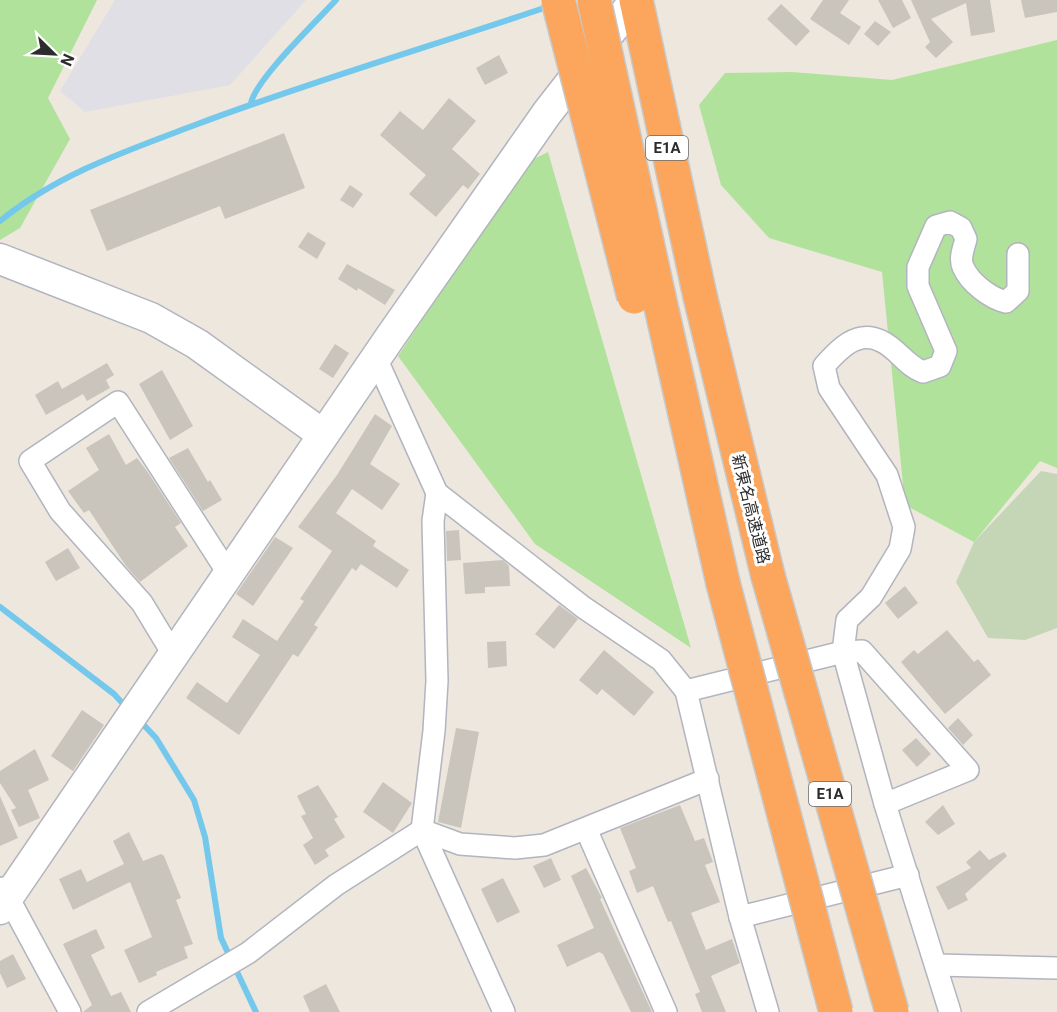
<svg xmlns="http://www.w3.org/2000/svg" width="1057" height="1012" viewBox="0 0 1057 1012" font-family="Roboto,'Noto Sans JP',sans-serif">
<style>
.industrial{fill:#e1dfe6}
.green{fill:#b1e29c}
.cemetery{fill:#c5d6b6}
.lines{fill:none;stroke-linecap:round;stroke-linejoin:round}
.stream{stroke:#74c8ec;stroke-width:6}
.building{fill:#c9c5bd}
.street-casing{stroke:#b2b4bf;stroke-width:24}
.secondary-casing{stroke:#b2b4bf;stroke-width:33}
.highway-casing{stroke:#c8c8c8;stroke-width:36}
.street{stroke:#fff;stroke-width:21}
.secondary{stroke:#fff;stroke-width:30}
.highway{stroke:#fba65c;stroke-width:33}
.highway-bridge-casing{stroke:#c8c8c8;stroke-width:36;stroke-linecap:butt}
.highway-bridge{stroke:#fba65c;stroke-width:33}
.labels{text-anchor:middle;dominant-baseline:central;stroke-width:6;stroke-linejoin:round;paint-order:stroke}
.shield{fill:#fff;stroke:#6b6b6b;stroke-width:1.5}
.shield-label{font-size:15px;font-weight:bold;fill:#2c2c2c}
.street-label{font-size:16px;fill:#2c2c2c;stroke:#fff}
</style>
<rect width="100%" height="100%" fill="#ede7de"/>
<path class="industrial" d="M115,0H306L230,85L85,112L60,91Z"/>
<g class="green">
<path d="M0,0H97L48,98L70,139L20,228L0,240Z"/>
<path d="M1057,40V468L1040,461L974,542L905,505L882,272L769,238L721,185L699,105L725,73L792,72L892,80Z"/>
<path d="M548,152L691,648L535,544L398,356L528,162Z"/>
</g>
<path class="cemetery" d="M1041,471L1057,474V628L1025,640L988,638L956,582L974,542Z"/>
<g class="lines">
<g class="stream">
<path d="M251,103C256,79 317,21 336,0"/>
<path d="M0,221C58,174 126,151 195,125C312,81 432,46 550,6"/>
<path d="M0,607L114,694L126,707"/>
<path d="M140,721L156,738L194,800L205,837L221,938L256,1012"/>
</g>
</g>
<g class="building">
<path d="M823,0H849L840,13L861,27L849,45L810,19Z"/>
<path d="M878,0H902L911,18L893,28Z"/>
<path d="M911,0H990L995,32L971,36L966,3L931,19L953,42L936,58L925,47L930,42Z"/>
<path d="M1021,0H1057V12L1025,18Z"/>
<path d="M781,4L810,31L796,46L767,19Z"/>
<path d="M875,21L891,32L878,46L864,34Z"/>
<path d="M499,55L508,73L485,85L476,68Z"/>
<path d="M449,98L476,121L452,149L480,174L468,189L463,185L436,217L409,194L426,175L380,135L400,111L423,130Z"/>
<path d="M284,133L305,188L225,219L220,206L107,251L90,210Z"/>
<path d="M350,185L363,194L353,208L340,200Z"/>
<path d="M308,232L326,243L317,259L298,247Z"/>
<path d="M347,264L395,290L385,305L358,288L357,291L338,279Z"/>
<path d="M335,344L349,353L333,378L319,369Z"/>
<path d="M107,363L114,375L106,380L110,388L87,401L83,394L46,415L35,395L58,381L62,389Z"/>
<path d="M162,370L193,426L170,440L139,384Z"/>
<path d="M375,414L392,426L370,464L400,484L382,510L352,489L336,513L376,541L373,546L409,570L397,588L361,564L356,571L352,568L314,625L318,627L298,657L293,654L239,735L186,698L197,682L227,703L260,655L232,637L243,619L277,641L304,601L300,599L332,551L298,527L337,475Z"/>
<path d="M109,434L126,465L137,458L147,471L181,523L175,527L188,546L140,582L126,566L89,510L84,513L68,491L99,470L86,448Z"/>
<path d="M188,448L208,482L210,480L222,500L203,511L169,458Z"/>
<path d="M459,530L461,560L447,561L446,531Z"/>
<path d="M275,537L293,548L253,606L236,594Z"/>
<path d="M68,548L80,568L56,581L45,562Z"/>
<path d="M503,560L509,566L510,586L485,587V593L465,594L463,563Z"/>
<path d="M905,586L918,603L898,619L885,603Z"/>
<path d="M559,605L578,619L554,649L535,634Z"/>
<path d="M947,630L974,662L978,659L991,675L945,714L901,662L914,650L918,654Z"/>
<path d="M506,641L507,666L488,668L487,642Z"/>
<path d="M604,650L654,692L634,716L602,689L597,695L579,680Z"/>
<path d="M82,710L104,725L73,771L51,756Z"/>
<path d="M958,718L973,735L963,745L948,728Z"/>
<path d="M456,728L479,732L461,828L438,822Z"/>
<path d="M916,738L931,754L917,767L902,750Z"/>
<path d="M35,749L49,780L28,790L40,818L19,827L11,810L16,808L0,783V771Z"/>
<path d="M383,782L412,803L393,833L363,812Z"/>
<path d="M318,785L338,817L334,819L345,837L325,850L329,856L315,865L303,845L313,838L301,816L306,814L297,796Z"/>
<path d="M0,796L18,838L0,846Z"/>
<path d="M680,805L695,841L704,838L713,862L705,865L720,902L691,913L706,950L732,939L740,963L711,976L726,1012H702L695,994L700,992L671,921L668,922L653,886L637,893L629,871L636,868L620,828Z"/>
<path d="M943,805L955,824L938,835L925,822Z"/>
<path d="M129,832L143,861L161,854L164,856L181,898L176,900L193,944L184,947L188,958L156,972L157,975L139,983L124,950L152,937L130,882L73,910L59,879L81,869L87,882L124,864L113,841Z"/>
<path d="M980,850L989,860L1004,852L1007,856L965,894L968,900L948,910L936,887L971,868L966,862Z"/>
<path d="M551,858L561,880L544,888L533,866Z"/>
<path d="M586,868L602,898L600,899L652,1012H631L603,954L599,952L567,967L557,945L594,928L571,876Z"/>
<path d="M503,878L520,912L497,923L481,889Z"/>
<path d="M96,929L105,948L91,955L111,996L121,992L131,1012H83L92,1005L63,944Z"/>
<path d="M13,954L26,979L7,988L0,973V961Z"/>
<path d="M326,984L340,1012H310L303,996Z"/>
</g>
<g class="lines">
<defs>
<g id="street">
<path d="M376,358L437,493L583,607L661,660L686,691L843,652L862,651L968,770L885,804"/>
<path d="M437,493L433,521L437,681L434,731L422,830L504,1012"/>
<path d="M173,654L142,603L60,511L30,461L118,402L228,573"/>
<path d="M686,691L740,917L768,1012"/>
<path d="M586,829L666,1012"/>
<path d="M422,830L460,844L515,848L544,845L708,779"/>
<path d="M3,888L70,1012"/>
<path d="M740,917L908,875"/>
<path d="M937,965L1057,968"/>
<path d="M148,1012L248,953L336,885L422,830"/>
<path d="M950,1012L885,804L843,652L847,620L871,597L900,549L904,527L887,475L829,388L824,366C838,350 857,329 881,341C897,348 906,366 923,372L940,366L946,351L918,286V267L936,226L950,222L961,228L966,239C964,247 959,258 963,267C970,283 990,298 1006,302L1018,291V254"/>
</g>
<g id="secondary">
<path d="M0,259L151,318L197,344L322,434"/>
<path d="M0,909L391,336L547,113L635,0"/>
</g>
<g id="highway">
<path d="M636,0L700,296L768,576"/>
<path d="M658,293L723,583"/>
</g>
</defs>
<use href="#street" class="street-casing"/>
<use href="#secondary" class="secondary-casing"/>
<use href="#highway" class="highway-casing"/>
<use href="#street" class="street"/>
<use href="#secondary" class="secondary"/>
<use href="#highway" class="highway"/>
<defs>
<g id="highway-bridge">
<path d="M558,0L634,297"/>
<path d="M594,0L658,293"/>
<path d="M768,576L892,1012"/>
<path d="M723,583L836,1012"/>
</g>
</defs>
<use href="#highway-bridge" class="highway-bridge-casing"/>
<use href="#highway-bridge" class="highway-bridge"/>
</g>
<g class="labels">
<g class="shield">
<rect x="646" y="136" width="42" height="24" rx="4.5"/>
<rect x="809" y="782" width="42" height="24" rx="4.5"/>
</g>
<g class="shield-label">
<text x="667" y="148">E1A</text>
<text x="830" y="794">E1A</text>
</g>
<g class="street-label">
<text transform="translate(751 509) rotate(76)">新東名高速道路</text>
</g>
</g>
<g transform="translate(54 54) rotate(114)" stroke="#ffffff" stroke-width="4.5" paint-order="stroke">
<path d="M0-4.5L10 22L0 15L-10 22Z" fill="#2c2c2c"/>
<text y="-9" font-size="16" font-weight="bold" text-anchor="middle" fill="#2c2c2c">N</text>
</g>
</svg>
